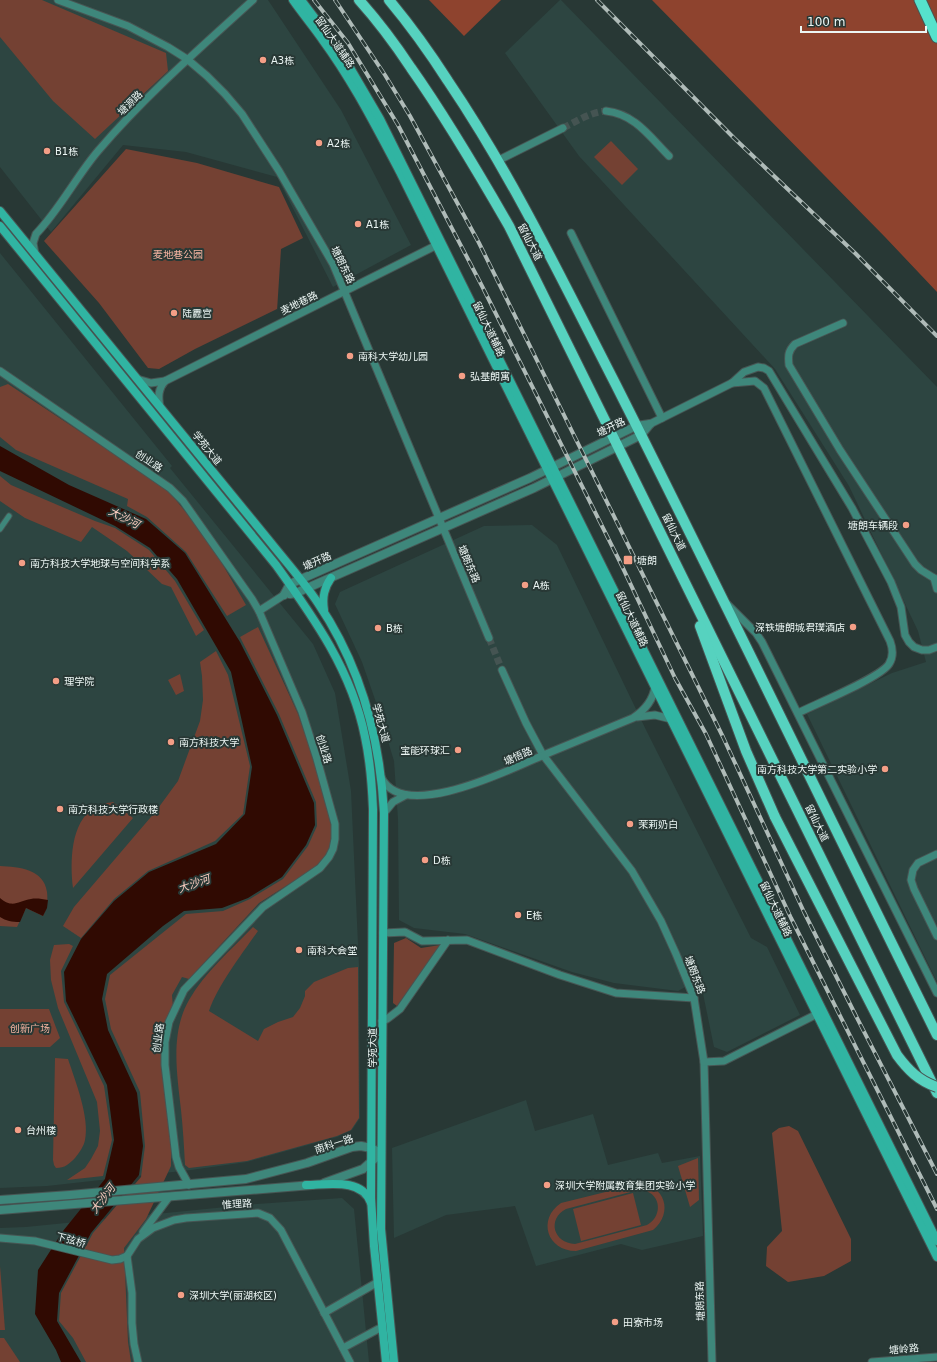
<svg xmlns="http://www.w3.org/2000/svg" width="937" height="1362" viewBox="0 0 937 1362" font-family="'DejaVu Sans','Noto Sans SC',sans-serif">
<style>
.built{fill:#2d4541}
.green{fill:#744133;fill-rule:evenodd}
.forest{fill:#8e432e}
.water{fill:#300a02}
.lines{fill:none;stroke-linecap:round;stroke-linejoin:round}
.minor-tunnel{stroke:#455452;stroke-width:7;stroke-dasharray:7 3.5;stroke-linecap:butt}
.pedestrian-casing{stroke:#475654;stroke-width:7}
.minor-casing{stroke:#475654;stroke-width:9}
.tertiary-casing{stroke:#475654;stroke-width:10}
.secondary-casing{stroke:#475654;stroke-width:10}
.primary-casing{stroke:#475654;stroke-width:12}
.trunk-casing{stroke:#475654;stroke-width:13}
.pedestrian{stroke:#3e877b;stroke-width:5}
.minor{stroke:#3e877b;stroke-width:7}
.tertiary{stroke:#3e877b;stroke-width:8}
.secondary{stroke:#30b4a2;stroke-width:8}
.primary{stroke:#56d2bf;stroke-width:10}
.trunk{stroke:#56e2cc;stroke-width:11}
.rail-casing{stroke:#afbbb8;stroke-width:4}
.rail{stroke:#283835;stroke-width:2.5;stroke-dasharray:8;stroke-linecap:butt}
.primary-bridge-casing{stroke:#475654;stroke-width:12;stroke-linecap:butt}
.primary-bridge{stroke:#56d2bf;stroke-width:10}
.poi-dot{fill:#f49e86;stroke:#283835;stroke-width:1.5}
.labels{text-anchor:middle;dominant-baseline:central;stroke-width:4;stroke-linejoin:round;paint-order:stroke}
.street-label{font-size:10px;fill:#ecf6f4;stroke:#283835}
.poi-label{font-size:10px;fill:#ecf6f4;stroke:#283835;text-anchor:start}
.park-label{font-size:10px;fill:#f7b5a2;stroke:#283835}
.water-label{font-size:11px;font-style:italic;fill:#fbcdc0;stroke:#283835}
</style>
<rect width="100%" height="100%" fill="#283835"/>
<g class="built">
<path d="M0,0H268L341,110L411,245L333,287L277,177L186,152L123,145L51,232L0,167Z"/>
<path d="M560,0H561L937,387V982L807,714L892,673L926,662L918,631L849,486L775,369L579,156L505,53Z"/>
<path d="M0,253L172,466L170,468L313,644L335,693L351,791L359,966L360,1118L352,1130L337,1137L247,1162L191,1170L47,1186L0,1188Z"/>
<path d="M532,525L557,545L647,732L751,938L767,947L800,1015L727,1052L714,1047L700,979L678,991L614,983L572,972L465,934L414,928L399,920L398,819L394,761L378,708L362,662L335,604L340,592L484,526Z"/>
<path d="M526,1100L535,1131L593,1114L608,1165L658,1153L662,1163L700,1156L703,1236L642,1250L621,1244L536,1266L515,1206L446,1215L394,1238L392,1148Z"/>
<path d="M342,1198L354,1209L369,1362H0V1228L26,1227L257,1204Z"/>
</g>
<g class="green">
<path d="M0,0H42L166,53L168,71L95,139L53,101L0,37Z"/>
<path d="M611,141L638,169L622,185L594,157Z"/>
<path d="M126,149L197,163L279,187L303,238L281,249L277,311V309L195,349L159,369L148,368L99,303L44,241Z"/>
<path d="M8,384L167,489L209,541L246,605L227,616L186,552L147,517L127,506L128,499L16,450L0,437V387Z"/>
<path d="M0,476L11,485L95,521L115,528L149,550L175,581L204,630L196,636L171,587L162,584L127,551L92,527L81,542L25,518L0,501Z"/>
<path d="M258,627L298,714L314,760L332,825V839L327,855L319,865L259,903L189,979L182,977L172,995L173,1008L163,1065L171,1145V1166L146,1219L124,1248L128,1342L131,1362H86L73,1338L59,1321L61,1293L93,1233L141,1177L145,1146L140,1092L111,1029L105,999L110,975L186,914L223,911L250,899L283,879L308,846L317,826L316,802L279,714L240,637Z"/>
<path d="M216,651L228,675L250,766L243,814L215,841L148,871L114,899L81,938L63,926L74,907L156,811L178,781L200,721L203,700L202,676L200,662Z"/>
<path d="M180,674L184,691L176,695L168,680Z"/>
<path d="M113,802L133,818L73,888C70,863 70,822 95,807C99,804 107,803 113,802Z"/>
<path d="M0,866C19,867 44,869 47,892C48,901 47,908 43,916L26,908L17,927L0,926Z"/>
<path d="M253,927L258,931C242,954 218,985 209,1011L258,1041L264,1029L278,1022L293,1017L300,1008L305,996V991L314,982L348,968L358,967L359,1118L351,1130L337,1136L247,1161L189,1168L185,1165C184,1147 183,1128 181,1110C177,1074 170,1033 189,1000C205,972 231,950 253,927Z"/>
<path d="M406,938L421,948L440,945L397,1006L393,1003L394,943Z"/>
<path d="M69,944L73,946L61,971L64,1002L104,1086L112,1140L103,1176L67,1180L85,1168L91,1159L98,1146L100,1131L97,1102L58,1008L51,980L50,960L54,945Z"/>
<path d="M0,1009H49L60,1038L50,1047H0Z"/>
<path d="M55,1058L68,1059C75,1080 90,1118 85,1140C84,1146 79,1153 75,1158C69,1164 65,1168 56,1168L54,1165L53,1160Z"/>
<path d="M789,1126L798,1131L851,1239V1261L824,1276L788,1282L766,1266L767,1247L782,1231L772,1133L779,1128Z"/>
<path d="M698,1158L699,1200L690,1207L678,1166Z"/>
<path d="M638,1184C665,1184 674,1213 653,1230L576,1251C547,1251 537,1219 561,1203ZM638,1190C660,1189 665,1215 647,1225L575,1244C553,1243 547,1219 566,1209Z"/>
<path d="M633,1193L641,1225L581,1241L573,1209Z"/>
<path d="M0,1266L5,1330H0Z"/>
<path d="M0,1338H4L20,1362H0Z"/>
</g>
<g class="forest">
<path d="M429,0H501L464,36Z"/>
<path d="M652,0H937V292L885,237Z"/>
</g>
<g class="water">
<path d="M0,446L69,485L146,519L185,553L240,642L277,715L314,803L315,825L306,845L282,877L248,898L222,908L184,911L163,926L107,974L102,999L108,1030L137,1093L143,1146L139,1175L91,1233L59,1293L57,1321L81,1362H61L56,1350L35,1314L38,1270L63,1231L105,1179L114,1140L107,1085L66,1001L64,972L81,939L114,901L149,872L216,844L245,814L252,767L231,672L177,579L150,548L115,526L0,471Z"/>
<path d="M0,898C13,909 18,901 31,899C36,898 42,899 48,900L47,908L43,916L26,908L20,922C12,922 6,921 0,917Z"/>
</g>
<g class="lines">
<g class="minor-tunnel">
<path d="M563,128C577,121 591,112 606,111"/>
<path d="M489,638L502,670"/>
</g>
<defs>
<path id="pedestrian" d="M0,529L9,516"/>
<g id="minor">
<path d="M58,0L128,26L168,47L187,59L207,76L225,94L242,114L279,171L333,264L489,638"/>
<path d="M606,111C635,114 650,137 669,156"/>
<path d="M499,160L563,128"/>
<path d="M571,233L662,418"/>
<path d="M35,254L33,243L36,234C60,209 76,177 98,151C145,96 200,48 253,0"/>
<path d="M843,323L795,344C788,351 788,356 789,365L840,450L915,564L921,570L937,580"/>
<path d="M0,371L170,488L183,501L252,599L259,611L302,712L317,759L335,824V839L333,849L329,857L320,868L263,907L184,990L169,1022L165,1042V1065L176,1157L179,1167L189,1185"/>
<path d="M137,379L151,383L165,381L441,243"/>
<path d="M732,383L755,381L764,388L890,641C893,649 894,656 889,664C880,678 816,704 798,713"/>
<path d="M160,407C158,397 158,389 165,381"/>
<path d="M650,424L732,383L744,372L758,367L764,368L769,371L852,508L891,582L901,607L905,635L909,642L914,647L922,650H929L937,647"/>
<path d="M934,578L937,589"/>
<path d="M727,604L756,633L762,642L937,993"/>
<path d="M259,611L284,595"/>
<path d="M502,670L526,723L543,755L632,871L661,921L676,954L694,998L704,1062L712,1362"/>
<path d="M637,717L655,715L671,719"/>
<path d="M381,777C403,824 513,768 546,754C575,742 604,730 633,718C645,710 653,701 655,687"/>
<path d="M384,813L393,802L406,795"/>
<path d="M937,854L918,863L913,870L911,880L914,889L937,936"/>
<path d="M383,933L405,932L422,941L467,940L560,975L616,993L694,998"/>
<path d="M382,1021L387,1019L400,1009L448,940"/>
<path d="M704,1062L724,1061L821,1012"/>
<path d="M143,1232L169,1197"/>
<path d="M0,1238L35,1241L112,1260L120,1259L127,1256L138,1239L153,1228L174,1220L186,1218L258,1213L270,1218L281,1230L350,1362"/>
<path d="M127,1256L132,1293V1323L134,1344L138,1362"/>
<path d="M324,1313L378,1282"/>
<path d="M343,1348L382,1327"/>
<path d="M872,1362L937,1357"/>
</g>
<g id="tertiary">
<path d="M290,594L296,593L534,488L641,435L650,424"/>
<path d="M284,595L290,584L530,478L636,426L650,424"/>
<path d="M0,1200L70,1195L246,1179L307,1163L352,1147L361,1146L371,1148L381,1153L363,1169L324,1183"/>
<path d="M0,1210L312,1185"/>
</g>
<g id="secondary">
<path d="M293,0C302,13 313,26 322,39C353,81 376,127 400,172L937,1257"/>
<path d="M301,0L342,54L380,119L937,1241"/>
<path d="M0,211L271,543C287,563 304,582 318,603C360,665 380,739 384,813L381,1229L394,1362"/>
<path d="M0,226L276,565C314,618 352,671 365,737C370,760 372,785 373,809L371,1198L374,1246L386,1362"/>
<path d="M324,610C322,597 324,588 331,578"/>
<path d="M306,1185C326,1185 362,1177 371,1203"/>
</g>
<g id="primary">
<path d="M359,0C378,21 395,44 411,68C447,119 478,172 509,226L937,1093"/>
<path d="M389,0C410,25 430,53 448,81C513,177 563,282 616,385C725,601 830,819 937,1035"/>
<path d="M700,626L746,751L775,817"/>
</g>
<path id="trunk" d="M920,0L937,37"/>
</defs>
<use href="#pedestrian" class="pedestrian-casing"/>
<use href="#minor" class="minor-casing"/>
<use href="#tertiary" class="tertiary-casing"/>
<use href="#secondary" class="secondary-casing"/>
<use href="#primary" class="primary-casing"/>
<use href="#trunk" class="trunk-casing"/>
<use href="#pedestrian" class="pedestrian"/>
<use href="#minor" class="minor"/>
<use href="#tertiary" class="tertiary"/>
<use href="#secondary" class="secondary"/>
<use href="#primary" class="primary"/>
<use href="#trunk" class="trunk"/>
<defs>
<g id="rail">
<path d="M314,0L348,43L398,125L482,286L621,564L675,678L706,734L791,918L937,1209"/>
<path d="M335,0L385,75L410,116L479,243L723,737L804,912L855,1014L937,1174"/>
<path d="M597,0L734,138L856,254L937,336"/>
</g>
</defs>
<use href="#rail" class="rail-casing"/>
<use href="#rail" class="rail"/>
<defs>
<path id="primary-bridge" d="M775,817L897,1055C908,1070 919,1081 937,1087"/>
</defs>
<use href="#primary-bridge" class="primary-bridge-casing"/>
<use href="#primary-bridge" class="primary-bridge"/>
</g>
<g class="poi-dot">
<circle cx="263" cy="60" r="4"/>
<circle cx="319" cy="143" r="4"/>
<circle cx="47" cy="151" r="4"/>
<circle cx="358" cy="224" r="4"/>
<circle cx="174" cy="313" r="4"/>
<circle cx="350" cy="356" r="4"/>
<circle cx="462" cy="376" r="4"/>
<circle cx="906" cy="525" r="4"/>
<rect x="623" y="555" width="10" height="10" rx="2"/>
<circle cx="22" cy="563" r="4"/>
<circle cx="525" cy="585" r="4"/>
<circle cx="853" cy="627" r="4"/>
<circle cx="378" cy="628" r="4"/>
<circle cx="56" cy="681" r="4"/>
<circle cx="171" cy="742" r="4"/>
<circle cx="458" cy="750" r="4"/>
<circle cx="885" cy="769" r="4"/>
<circle cx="60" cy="809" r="4"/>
<circle cx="630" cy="824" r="4"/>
<circle cx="425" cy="860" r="4"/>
<circle cx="518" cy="915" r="4"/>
<circle cx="299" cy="950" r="4"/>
<circle cx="18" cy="1130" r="4"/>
<circle cx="547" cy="1185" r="4"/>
<circle cx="181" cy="1295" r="4"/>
<circle cx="615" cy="1322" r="4"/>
</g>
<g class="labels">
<g class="street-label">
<text transform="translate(335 42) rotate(55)">留仙大道辅路</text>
<text transform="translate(130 103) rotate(-45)">塘源路</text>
<text transform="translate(530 242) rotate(63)">留仙大道</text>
<text transform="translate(343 265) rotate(64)">塘朗东路</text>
<text transform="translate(299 303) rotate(-26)">麦地巷路</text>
<text transform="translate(489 329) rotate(64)">留仙大道辅路</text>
<text transform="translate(611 427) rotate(-26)">塘开路</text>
<text transform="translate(207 448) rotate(51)">学苑大道</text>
<text transform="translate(149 461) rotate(34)">创业路</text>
<text transform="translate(674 532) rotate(64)">留仙大道</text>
<text transform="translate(317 561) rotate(-24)">塘开路</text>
<text transform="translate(469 564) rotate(67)">塘朗东路</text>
<text transform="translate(632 619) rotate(64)">留仙大道辅路</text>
<text transform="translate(381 723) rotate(75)">学苑大道</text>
<text transform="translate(324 749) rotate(73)">创业路</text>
<text transform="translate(518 756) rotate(-24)">塘悟路</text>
<text transform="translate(817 823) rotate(64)">留仙大道</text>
<text transform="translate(776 909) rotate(64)">留仙大道辅路</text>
<text transform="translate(695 975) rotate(69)">塘朗东路</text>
<text transform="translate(158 1038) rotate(-82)">创业路</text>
<text transform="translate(372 1048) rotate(-90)">学苑大道</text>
<text transform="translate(334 1144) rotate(-18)">南科一路</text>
<text transform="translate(237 1204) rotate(-4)">惟理路</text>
<text transform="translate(71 1240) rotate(15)">下弦桥</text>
<text transform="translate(700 1301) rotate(-92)">塘朗东路</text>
<text transform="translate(904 1349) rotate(-5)">塘岭路</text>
</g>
<g class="poi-label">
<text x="271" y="60">A3栋</text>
<text x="327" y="143">A2栋</text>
<text x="55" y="151">B1栋</text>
<text x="366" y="224">A1栋</text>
<text x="182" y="313">陆纛宫</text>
<text x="358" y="356">南科大学幼儿园</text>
<text x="470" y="376">弘基朗寓</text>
<text x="898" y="525" text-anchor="end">塘朗车辆段</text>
<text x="637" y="560">塘朗</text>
<text x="30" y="563">南方科技大学地球与空间科学系</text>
<text x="533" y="585">A栋</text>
<text x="845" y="627" text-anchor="end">深铁塘朗城君璞酒店</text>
<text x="386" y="628">B栋</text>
<text x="64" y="681">理学院</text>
<text x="179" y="742">南方科技大学</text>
<text x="450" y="750" text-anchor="end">宝能环球汇</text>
<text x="877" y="769" text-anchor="end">南方科技大学第二实验小学</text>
<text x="68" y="809">南方科技大学行政楼</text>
<text x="638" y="824">茉莉奶白</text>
<text x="433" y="860">D栋</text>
<text x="526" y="915">E栋</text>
<text x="307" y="950">南科大会堂</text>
<text x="26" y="1130">台州楼</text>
<text x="555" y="1185">深圳大学附属教育集团实验小学</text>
<text x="189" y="1295">深圳大学(丽湖校区)</text>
<text x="623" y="1322">田寮市场</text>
</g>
<g class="park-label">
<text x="178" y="254">麦地巷公园</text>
<text x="30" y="1028">创新广场</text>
</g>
<g class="water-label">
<text transform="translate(124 518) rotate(27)">大沙河</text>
<text transform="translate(194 884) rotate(-19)">大沙河</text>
<text transform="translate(103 1199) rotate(-53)">大沙河</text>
</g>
</g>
<path d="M801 26v6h125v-6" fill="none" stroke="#ecf6f4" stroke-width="2"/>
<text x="807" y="26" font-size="12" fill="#ecf6f4" stroke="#283835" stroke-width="3" paint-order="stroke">100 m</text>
</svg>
